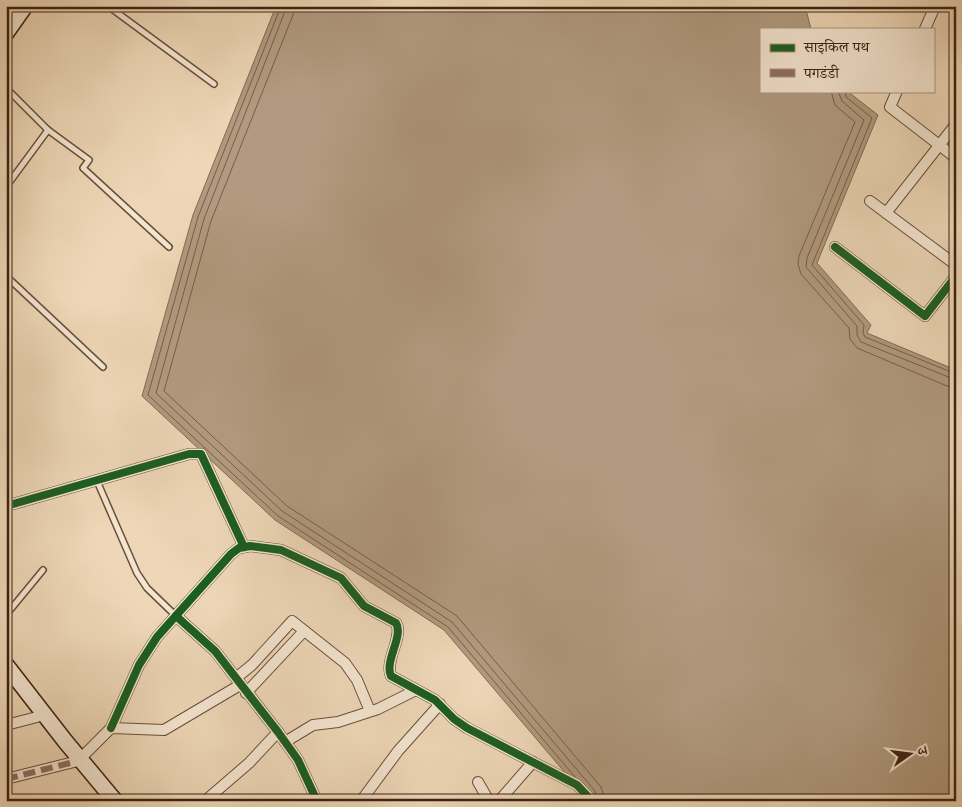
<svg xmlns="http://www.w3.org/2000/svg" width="962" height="807" viewBox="0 0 962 807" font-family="'Old Standard TT','Noto Serif Devanagari',serif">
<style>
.water{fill:#b19a7f;stroke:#826a53}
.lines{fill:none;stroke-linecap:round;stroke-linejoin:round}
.shore{stroke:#765e48;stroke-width:1}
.lane-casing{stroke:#68503b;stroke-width:8}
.street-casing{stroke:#68503b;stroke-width:12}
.secondary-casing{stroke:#3b2312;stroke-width:18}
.lane{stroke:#f4e5d0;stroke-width:5}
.street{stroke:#f4e5d0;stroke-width:10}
.secondary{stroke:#f4e5d0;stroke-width:15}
.quiet{stroke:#8d6e63;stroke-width:6;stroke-dasharray:12 6;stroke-linecap:butt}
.cycleway-casing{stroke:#f4e5d0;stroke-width:11}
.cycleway{stroke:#1b5e20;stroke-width:8}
</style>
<rect width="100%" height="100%" fill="#eed7b7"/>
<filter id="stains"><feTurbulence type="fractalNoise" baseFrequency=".004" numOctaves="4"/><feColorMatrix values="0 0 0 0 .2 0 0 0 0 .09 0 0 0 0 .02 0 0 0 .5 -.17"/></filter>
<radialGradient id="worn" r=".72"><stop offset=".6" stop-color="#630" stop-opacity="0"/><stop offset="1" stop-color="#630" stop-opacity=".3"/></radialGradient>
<path class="water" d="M276,6H805L811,29H761V91H847L878,115L817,263L871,325L867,333L956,370V801H589L444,630L275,520L142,396L193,215Z"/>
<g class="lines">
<g class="shore">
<path d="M281,6L198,217L148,395L278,516L448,627L575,777"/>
<path d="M287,6L204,219L156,393L282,511L452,622L595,791L598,801"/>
<path d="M294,6L293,15L211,221L164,391L287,506L457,616L601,787L606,801"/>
<path d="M831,91L835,105L855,122L799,256L798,264L801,274L849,328L850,339L857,348L947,386L956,388"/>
<path d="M838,91L842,101L864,120L807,258L806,267L857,326V335L861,342L956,380"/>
<path d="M845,91L846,97L872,118L812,265L864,325L863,333L865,337L956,374"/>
</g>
<defs>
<g id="lane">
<path d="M108,6L214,84"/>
<path d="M6,88L48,130L89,160L83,168L169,247"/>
<path d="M6,187L48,130"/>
<path d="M6,276L103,367"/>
<path d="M97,481L137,573L147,588L176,616"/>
<path d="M6,615L43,570"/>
</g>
<g id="street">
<path d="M925,29L935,6"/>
<path d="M897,91L890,107L956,158"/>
<path d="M870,201L956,265"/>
<path d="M886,213L956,124"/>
<path d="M835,247L925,316L956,276"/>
<path d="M6,506L189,454H201L244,547"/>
<path d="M176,616L215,651L278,732L298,760L317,801"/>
<path d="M236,678L252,665L292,621L345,663L357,680L370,711"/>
<path d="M246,693L304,631"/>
<path d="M6,725L37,717"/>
<path d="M111,728L139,665L157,637L231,554L239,548L250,546L281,550L341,578L364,606L396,623C404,636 384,661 391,676L435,700L454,719L467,728L577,785L592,801"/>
<path d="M285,742L313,725L338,722L378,709L416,690"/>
<path d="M80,759L111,728L164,730L240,685"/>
<path d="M6,779L74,762"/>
<path d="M478,782L489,801"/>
<path d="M205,801L249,763L278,732"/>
<path d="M361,801L398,751L440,704"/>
<path d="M499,801L533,762"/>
</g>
<g id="secondary">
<path d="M6,33L25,6"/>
<path d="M6,665L65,741L115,801"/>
</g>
</defs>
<use href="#lane" class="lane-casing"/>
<use href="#street" class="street-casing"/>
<use href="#secondary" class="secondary-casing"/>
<use href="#lane" class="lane"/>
<use href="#street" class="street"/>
<use href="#secondary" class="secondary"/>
<path class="quiet" d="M6,779L74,762"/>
<defs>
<g id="cycleway">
<path d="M835,247L925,316L956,276"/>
<path d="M6,506L189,454H201L244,547"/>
<path d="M176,616L215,651L278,732L298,760L317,801"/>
<path d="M111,728L139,665L157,637L231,554L239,548L250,546L281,550L341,578L364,606L396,623C404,636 384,661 391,676L435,700L454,719L467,728L577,785L592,801"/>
</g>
</defs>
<use href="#cycleway" class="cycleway-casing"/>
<use href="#cycleway" class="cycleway"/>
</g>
<rect width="962" height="807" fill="none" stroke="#eed7b7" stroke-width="25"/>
<rect x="8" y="8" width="947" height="792" fill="none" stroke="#3b2312" stroke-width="2.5"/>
<rect x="12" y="12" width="937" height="782" fill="none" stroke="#3b2312"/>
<rect x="760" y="28" width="175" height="65" fill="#f4e5d0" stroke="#aa9784"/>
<rect x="770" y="44" width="25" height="8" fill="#1b5e20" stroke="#aa9784"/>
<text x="804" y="52" font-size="15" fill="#3b2312">साइकिल पथ</text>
<rect x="770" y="69" width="25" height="8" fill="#8d6e63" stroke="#aa9784"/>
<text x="804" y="78" font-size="15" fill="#3b2312">पगडंडी</text>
<g transform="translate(910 754) rotate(76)" stroke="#f4e5d0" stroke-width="4" paint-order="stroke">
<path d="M0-4L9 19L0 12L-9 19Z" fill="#3b2312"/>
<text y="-8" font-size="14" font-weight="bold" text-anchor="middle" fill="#3b2312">उ</text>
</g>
<rect width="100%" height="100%" filter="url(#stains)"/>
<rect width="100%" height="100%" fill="url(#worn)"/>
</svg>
